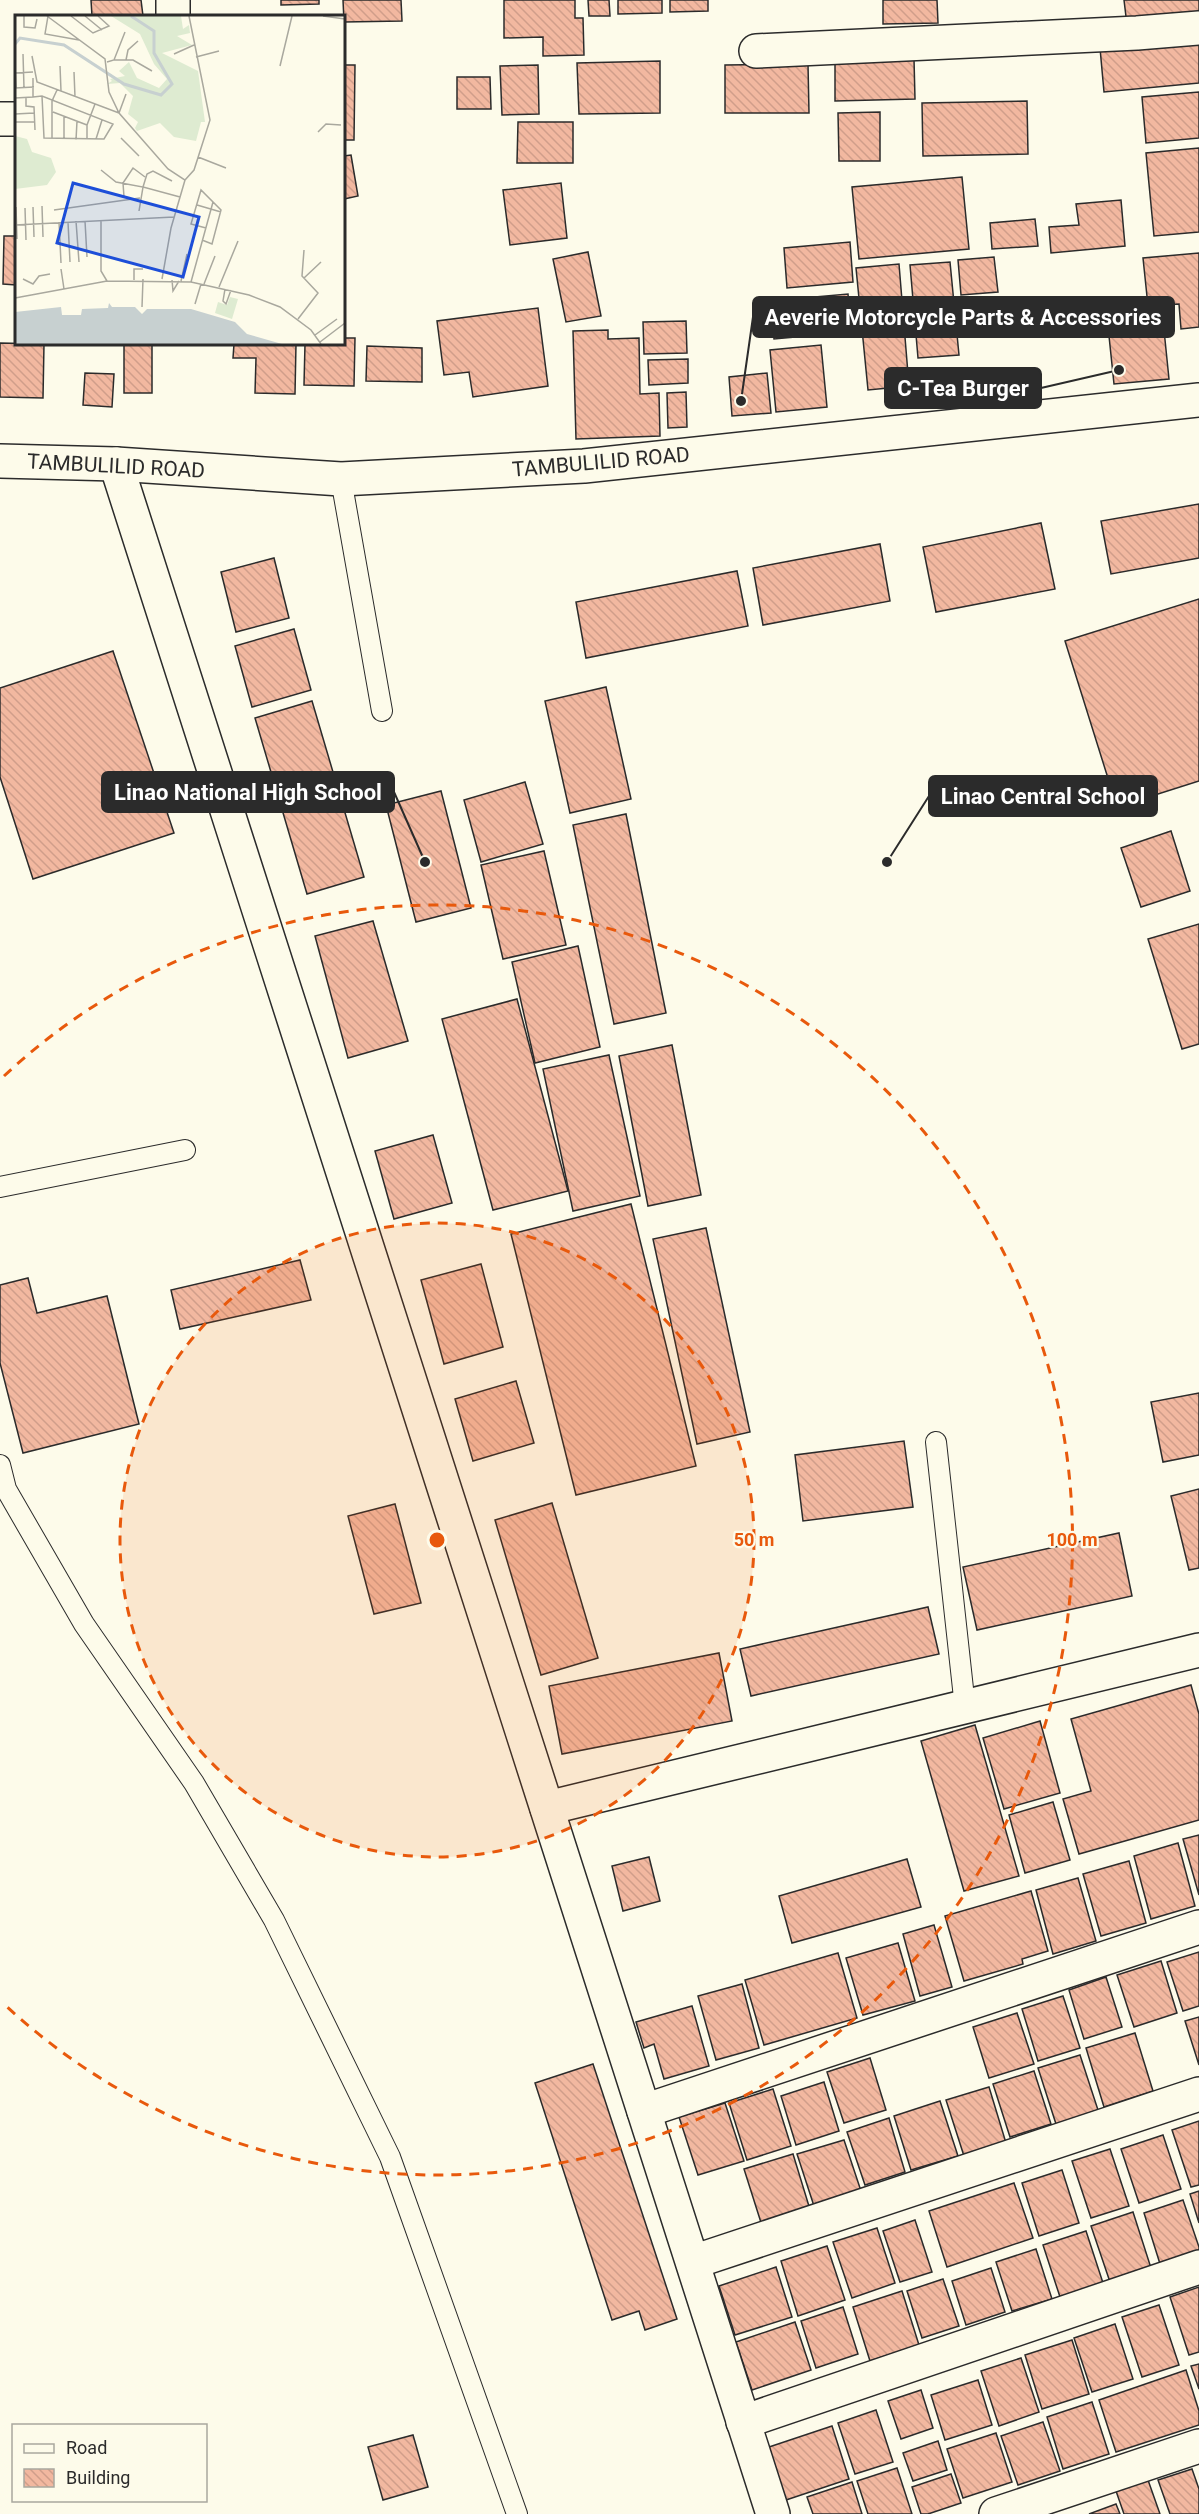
<svg xmlns="http://www.w3.org/2000/svg" width="1199" height="2514" viewBox="0 0 1199 2514" font-family="Roboto,sans-serif">
<style>
.building{fill:url(#building-back-hatch);stroke:#2b2b2b;stroke-width:1.5}
.lines{fill:none;stroke-linecap:round;stroke-linejoin:round}
.service-casing{stroke:#2b2b2b;stroke-width:22}
.minor-casing{stroke:#2b2b2b;stroke-width:36}
.tertiary-casing{stroke:#2b2b2b;stroke-width:36}
.service{stroke:#fdfbea;stroke-width:20}
.minor{stroke:#fdfbea;stroke-width:33}
.tertiary{stroke:#fdfbea;stroke-width:33}
.ring{fill:none;stroke:#e8590c;stroke-width:3;stroke-dasharray:10 8}
.labels{text-anchor:middle;dominant-baseline:central;stroke-width:4.5;stroke-linejoin:round;paint-order:stroke}
.street-label{font-size:21px;fill:#2b2b2b;stroke:#fdfbea}
.inset-river{fill:none;stroke:#c7d0d0;stroke-width:3}
.inset-road{fill:none;stroke:#a9a89e;stroke-width:1.5}
.view{fill:#1d4ed8;fill-opacity:0.15;stroke:#1d4ed8;stroke-width:3}
.inset-edge{fill:none;stroke:#2b2b2b;stroke-width:3}
.centre{fill:#e8590c;stroke:#fdfbea;stroke-width:3}
.ring-label{font-size:18px;text-anchor:middle;font-weight:bold;fill:#e8590c;stroke:#fdfbea;stroke-width:4.5;stroke-linejoin:round;paint-order:stroke}
.leader{fill:none;stroke:#2b2b2b;stroke-width:2}
.callout-dot{fill:#2b2b2b;stroke:#fdfbea;stroke-width:2}
.callout{fill:#2b2b2b;stroke:#2b2b2b;stroke-width:2}
.callout-label{font-size:22px;text-anchor:middle;font-weight:bold;fill:#fff}
</style>
<defs>
<pattern id="building-back-hatch" width="6" height="6" patternUnits="userSpaceOnUse" patternTransform="scale(1.5)"><rect width="6" height="6" fill="#f2b8a0"/><path d="M-1 5l2 2M0 0l6 6M5-1l2 2" fill="none" stroke="#d09e8a"/></pattern>
</defs>
<rect width="100%" height="100%" fill="#fdfbea"/>
<g class="building">
<path d="M91,0H141L143,16H92Z"/>
<path d="M281,0H319V4L281,5Z"/>
<path d="M343,0H401L402,21L344,22Z"/>
<path d="M504,0H575V18H583L584,55L543,56V37L504,38Z"/>
<path d="M588,0H609L610,16H589Z"/>
<path d="M618,0H662V13L618,14Z"/>
<path d="M670,0H708V11L670,12Z"/>
<path d="M883,0H937L938,23L883,24Z"/>
<path d="M1124,0H1199V18L1127,25Z"/>
<path d="M1199,38V83L1104,92L1100,48Z"/>
<path d="M914,59L915,99L835,101V60Z"/>
<path d="M660,61V113L579,114L577,63Z"/>
<path d="M808,64L809,113H725V65Z"/>
<path d="M344,65H355L354,140H344Z"/>
<path d="M538,65L539,114L502,115L500,66Z"/>
<path d="M457,77H490L491,109H457Z"/>
<path d="M1199,92V138L1146,143L1142,97Z"/>
<path d="M1027,101L1028,154L923,156L922,103Z"/>
<path d="M880,112V161H839L838,113Z"/>
<path d="M518,122H573V163H517Z"/>
<path d="M1199,148V232L1154,236L1146,153Z"/>
<path d="M351,155L358,196L344,199V156Z"/>
<path d="M962,177L969,249L859,259L852,187Z"/>
<path d="M561,183L567,238L510,245L503,190Z"/>
<path d="M1121,200L1125,246L1051,253L1049,227L1079,225L1076,204Z"/>
<path d="M1035,219L1038,246L992,249L990,223Z"/>
<path d="M4,236H16V285L3,284Z"/>
<path d="M850,242L853,282L787,288L784,248Z"/>
<path d="M588,252L601,316L566,322L553,259Z"/>
<path d="M1199,253V327L1181,329L1179,304L1148,306L1143,258Z"/>
<path d="M994,257L998,292L961,295L958,260Z"/>
<path d="M950,262L959,355L918,358L910,265Z"/>
<path d="M899,264L909,386L868,390L856,268Z"/>
<path d="M848,294L851,332L774,339L770,301Z"/>
<path d="M538,308L548,386L473,397L469,372L444,375L437,321Z"/>
<path d="M686,321L687,353L644,354L643,322Z"/>
<path d="M608,330V339L639,338L640,394L659,393L660,436L576,439L573,331Z"/>
<path d="M1164,330L1169,379L1114,384L1109,336Z"/>
<path d="M344,338H355L354,386L304,385L305,344H344Z"/>
<path d="M0,343L44,344L43,398L0,397Z"/>
<rect x="124" y="344" width="28" height="49"/>
<path d="M234,344H296L295,394L255,393L256,358H233Z"/>
<path d="M821,345L827,407L776,412L770,350Z"/>
<path d="M367,346L422,348V382L366,381Z"/>
<path d="M688,359V383L649,385L648,360Z"/>
<path d="M85,373L114,374L112,407L83,405Z"/>
<path d="M767,373L771,413L732,416L729,377Z"/>
<path d="M686,392L687,427L668,428L667,393Z"/>
<path d="M1199,504V558L1111,574L1101,521Z"/>
<path d="M1041,523L1055,589L936,612L923,547Z"/>
<path d="M880,544L890,601L763,625L753,568Z"/>
<path d="M274,558L289,618L236,632L221,572Z"/>
<path d="M737,571L748,626L586,658L576,602Z"/>
<path d="M1199,599V781L1117,807L1065,641Z"/>
<path d="M294,629L311,690L252,707L235,646Z"/>
<path d="M113,651L174,833L33,879L0,777V688Z"/>
<path d="M606,687L631,799L570,813L545,701Z"/>
<path d="M312,701L364,877L307,894L255,718Z"/>
<path d="M525,782L543,844L481,862L464,800Z"/>
<path d="M441,791L471,908L416,922L386,805Z"/>
<path d="M626,814L666,1013L614,1024L573,825Z"/>
<path d="M1171,831L1190,891L1141,907L1121,848Z"/>
<path d="M544,851L566,945L503,959L481,865Z"/>
<path d="M373,921L408,1041L348,1058L315,936Z"/>
<path d="M1199,924V1044L1182,1049L1148,939Z"/>
<path d="M578,946L600,1047L535,1063L512,962Z"/>
<path d="M517,999L568,1191L493,1210L442,1019Z"/>
<path d="M672,1045L701,1195L648,1206L619,1056Z"/>
<path d="M609,1055L640,1196L573,1211L543,1069Z"/>
<path d="M433,1135L452,1203L394,1219L375,1151Z"/>
<path d="M631,1204L696,1466L576,1495L511,1234Z"/>
<path d="M706,1228L750,1432L697,1444L653,1239Z"/>
<path d="M300,1260L311,1300L180,1329L171,1290Z"/>
<path d="M481,1264L503,1347L444,1364L421,1280Z"/>
<path d="M28,1278L37,1313L107,1296L139,1424L23,1453L0,1363V1285Z"/>
<path d="M516,1381L534,1443L473,1461L455,1399Z"/>
<path d="M1199,1393V1455L1163,1462L1151,1402Z"/>
<path d="M904,1441L913,1507L803,1521L795,1455Z"/>
<path d="M1199,1489V1568L1189,1570L1171,1496Z"/>
<path d="M552,1503L598,1658L541,1675L495,1520Z"/>
<path d="M395,1504L421,1603L374,1614L348,1516Z"/>
<path d="M1119,1533L1132,1596L977,1630L963,1567Z"/>
<path d="M928,1607L939,1654L751,1696L740,1649Z"/>
<path d="M719,1653L732,1721L562,1754L549,1686Z"/>
<path d="M1191,1685L1199,1714V1820L1079,1854L1063,1799L1091,1791L1071,1719Z"/>
<path d="M1040,1721L1060,1793L1004,1809L983,1738Z"/>
<path d="M975,1725L1019,1876L964,1891L921,1741Z"/>
<path d="M1053,1802L1070,1860L1025,1873L1009,1815Z"/>
<path d="M1199,1835V1895L1183,1839Z"/>
<path d="M1178,1843L1195,1906L1151,1919L1134,1856Z"/>
<path d="M649,1857L660,1901L623,1911L612,1866Z"/>
<path d="M907,1859L921,1907L792,1943L779,1896Z"/>
<path d="M1129,1861L1146,1923L1101,1936L1083,1874Z"/>
<path d="M1078,1878L1096,1941L1053,1954L1036,1890Z"/>
<path d="M1031,1891L1048,1951L1022,1959L1023,1964L964,1981L945,1916Z"/>
<path d="M934,1925L952,1987L920,1996L903,1934Z"/>
<path d="M898,1943L915,2001L863,2015L846,1958Z"/>
<path d="M1199,1952V2006L1183,2011L1167,1962Z"/>
<path d="M838,1953L857,2018L764,2045L745,1980Z"/>
<path d="M1161,1961L1177,2013L1134,2027L1117,1975Z"/>
<path d="M1106,1977L1122,2027L1084,2039L1069,1990Z"/>
<path d="M742,1984L759,2048L716,2060L698,1996Z"/>
<path d="M1063,1996L1080,2048L1038,2061L1022,2009Z"/>
<path d="M692,2006L709,2066L664,2079L654,2044L644,2048L636,2022Z"/>
<path d="M1017,2013L1034,2064L989,2078L973,2027Z"/>
<path d="M1199,2017V2065L1185,2021Z"/>
<path d="M1135,2033L1153,2091L1104,2107L1086,2048Z"/>
<path d="M1080,2055L1098,2110L1056,2124L1038,2068Z"/>
<path d="M870,2058L886,2110L844,2123L827,2072Z"/>
<path d="M593,2064L677,2319L645,2330L639,2311L612,2320L535,2083Z"/>
<path d="M1034,2071L1051,2124L1010,2137L993,2084Z"/>
<path d="M824,2082L839,2131L796,2145L781,2096Z"/>
<path d="M989,2087L1006,2143L964,2156L946,2100Z"/>
<path d="M773,2089L791,2146L747,2160L729,2103Z"/>
<path d="M940,2101L958,2156L911,2170L894,2116Z"/>
<path d="M725,2103L744,2161L698,2175L679,2117Z"/>
<path d="M889,2118L905,2172L865,2185L847,2132Z"/>
<path d="M1199,2121V2185L1191,2187L1172,2130Z"/>
<path d="M1163,2135L1181,2189L1139,2203L1121,2149Z"/>
<path d="M844,2140L861,2191L814,2206L797,2154Z"/>
<path d="M1110,2149L1129,2206L1091,2218L1072,2161Z"/>
<path d="M793,2154L812,2216L764,2232L744,2169Z"/>
<path d="M1062,2170L1079,2223L1039,2236L1022,2183Z"/>
<path d="M1014,2183L1033,2238L947,2267L929,2211Z"/>
<path d="M1199,2191V2223L1190,2194Z"/>
<path d="M1183,2200L1199,2247V2254L1161,2267L1144,2213Z"/>
<path d="M1133,2212L1151,2268L1110,2282L1091,2226Z"/>
<path d="M915,2220L932,2272L900,2282L883,2231Z"/>
<path d="M877,2228L895,2283L852,2298L833,2242Z"/>
<path d="M1086,2231L1104,2286L1061,2300L1043,2245Z"/>
<path d="M827,2246L845,2300L798,2316L781,2261Z"/>
<path d="M1036,2249L1052,2299L1012,2311L996,2262Z"/>
<path d="M776,2267L792,2317L735,2335L719,2286Z"/>
<path d="M991,2268L1005,2312L966,2325L952,2281Z"/>
<path d="M943,2279L959,2326L922,2338L907,2291Z"/>
<path d="M1199,2287V2352L1189,2355L1170,2297Z"/>
<path d="M902,2291L919,2345L870,2361L853,2307Z"/>
<path d="M1159,2305L1179,2365L1142,2377L1122,2317Z"/>
<path d="M843,2307L858,2354L816,2368L801,2321Z"/>
<path d="M795,2322L811,2370L752,2390L736,2342Z"/>
<path d="M1115,2324L1133,2379L1092,2392L1074,2338Z"/>
<path d="M1072,2340L1089,2394L1042,2409L1025,2355Z"/>
<path d="M1021,2358L1039,2412L999,2426L981,2371Z"/>
<path d="M1199,2364V2389L1191,2366Z"/>
<path d="M1186,2370L1199,2411V2425L1116,2452L1099,2400Z"/>
<path d="M978,2380L992,2425L945,2440L931,2395Z"/>
<path d="M921,2390L933,2428L901,2439L888,2401Z"/>
<path d="M1092,2402L1109,2454L1063,2469L1047,2417Z"/>
<path d="M876,2410L893,2462L855,2474L838,2423Z"/>
<path d="M1043,2422L1060,2471L1018,2485L1001,2436Z"/>
<path d="M832,2426L849,2479L786,2500L769,2447Z"/>
<path d="M996,2433L1012,2482L963,2498L947,2449Z"/>
<path d="M413,2435L428,2487L383,2500L368,2447Z"/>
<path d="M938,2441L947,2470L913,2481L903,2453Z"/>
<path d="M897,2468L912,2514H868L857,2481Z"/>
<path d="M1192,2469L1199,2489V2514H1170L1158,2480Z"/>
<path d="M951,2474L961,2503L928,2514H921L912,2487Z"/>
<path d="M1148,2480L1160,2514H1124L1116,2491Z"/>
<path d="M852,2482L862,2514H813L807,2497Z"/>
<path d="M1116,2504L1120,2514H1089Z"/>
</g>
<g class="lines">
<defs>
<g id="service">
<path d="M341,479L382,711"/>
<path d="M0,1187L185,1150"/>
<path d="M936,1442L965,1707"/>
<path d="M0,1465L6,1489L84,1624L194,1783L274,1920L390,2157L517,2514"/>
</g>
<g id="minor">
<path d="M173,16V0"/>
<path d="M756,51L1137,33L1199,28"/>
<path d="M0,119H16"/>
<path d="M116,464L773,2514"/>
<path d="M547,1808L1199,1650"/>
<path d="M644,2111L1199,1927"/>
<path d="M693,2262L1199,2094"/>
<path d="M743,2422L1199,2267"/>
<path d="M996,2514L1199,2446"/>
</g>
<path id="tertiary" d="M0,461L116,464L341,479L584,466L1199,400"/>
</defs>
<use href="#service" class="service-casing"/>
<use href="#minor" class="minor-casing"/>
<use href="#tertiary" class="tertiary-casing"/>
<use href="#service" class="service"/>
<use href="#minor" class="minor"/>
<use href="#tertiary" class="tertiary"/>
</g>
<circle cx="437" cy="1540" r="317" fill="#e8590c" fill-opacity=".12"/>
<g class="ring">
<circle cx="437" cy="1540" r="317"/>
<path d="M4 1076A635 635 0 1 1 4 2004"/>
</g>
<g class="labels">
<g class="street-label">
<text transform="translate(601 462) rotate(-5)">TAMBULILID ROAD</text>
<text transform="translate(116 466) rotate(3)">TAMBULILID ROAD</text>
</g>
</g>
<g transform="translate(15 15)">
<rect width="330" height="330" fill="#fdfbea"/>
<path d="M0,121L12,124L17,137L36,143L41,157L32,170L0,174Z" fill="#deebd1"/>
<path d="M96,1H166L168,14L174,10L175,18L162,21L177,30L147,38L183,56L190,107H186L181,126L159,122L145,108L122,116L120,113L123,107L113,99L118,81L105,68L92,69L97,66L95,64L110,61L104,56L114,47L122,63L144,73L152,64L139,49L125,19Z" fill="#deebd1"/>
<path d="M215,282L223,284L217,304L200,298L203,287L212,290Z" fill="#deebd1"/>
<path d="M94,288L97,292H120L127,299L132,294H176L220,307L232,319L267,329H0V297L46,292L47,300H66L67,294L93,293Z" fill="#c7d0d0"/>
<path class="inset-river" d="M0,29L5,23L49,30L109,69L146,80L157,69L139,38V16L116,1"/>
<path class="inset-road" d="M9,1V12L20,13L22,4M32,1L90,44L94,77L104,98L153,154L170,165L156,213L147,264M33,1L30,19L64,25M56,1L78,18L94,11L83,1M70,1L87,15M308,1L330,4M8,39L9,73M159,39L179,30M17,41L22,67L104,98L111,79M181,42L204,36M99,45H118L137,56M111,45L113,35L123,26M92,47L99,45L110,17M0,50L1,73M45,51L46,76M265,51L277,1M59,57L60,82M0,58L18,57M0,73L19,72M11,82V91L19,92L20,115M18,82L27,81L98,109L89,124L29,123L27,81M0,83L18,82V63M38,97L72,110M0,99L19,98M0,107H19M303,117L311,109L326,110M106,123L124,141M37,124V86L42,75M49,124V101M72,124V110L80,89M81,124L87,105M61,125L62,106M183,142L211,153M86,155L101,167L128,172L124,196M170,165L179,155L195,105L174,1M157,166L138,156L132,159L128,172L165,182M109,182L108,168L118,153L130,162M182,190L206,197M27,191L28,222M1,192L2,224M18,192L19,222M10,193L11,225M39,195L125,183M86,205V256L92,266M61,206L64,247M70,206L72,242M44,207L46,248M53,207L55,247M0,210L159,202M187,225L197,229L206,195L186,175L176,209L191,213M46,254L49,274M289,263L306,247M8,264L18,269L24,261L35,259M119,265V254H128M157,265L158,276L164,266M166,266L172,239M176,267L198,187M189,269L200,241M204,272L223,226M210,274L208,286L211,289L216,275M0,283L92,266L176,267L234,280L265,292L296,315L306,329M180,289L186,269M127,292L128,264M283,304L303,278L287,261L289,235M300,320L322,304M305,327L330,308"/>
<path class="view" d="M58,168L184,202L168,262L42,228Z"/>
<rect width="330" height="330" class="inset-edge"/>
</g>
<circle cx="437" cy="1540" r="9" class="centre"/>
<g class="ring-label">
<text x="754" y="1546">50 m</text>
<text x="1072" y="1546">100 m</text>
</g>
<path class="leader" d="M741 401L753 317M1119 370L1041 388M425 862L394 792M887 862L929 796"/>
<g class="callout-dot">
<circle cx="741" cy="401" r="6"/>
<circle cx="1119" cy="370" r="6"/>
<circle cx="425" cy="862" r="6"/>
<circle cx="887" cy="862" r="6"/>
</g>
<g class="callout">
<rect x="753" y="297" width="421" height="40" rx="6"/>
<rect x="885" y="368" width="156" height="40" rx="6"/>
<rect x="102" y="772" width="292" height="40" rx="6"/>
<rect x="929" y="776" width="228" height="40" rx="6"/>
</g>
<g class="callout-label">
<text x="963" y="325">Aeverie Motorcycle Parts &amp; Accessories</text>
<text x="963" y="396">C-Tea Burger</text>
<text x="248" y="800">Linao National High School</text>
<text x="1043" y="804">Linao Central School</text>
</g>
<rect x="12" y="2424" width="195" height="78" fill="#fdfbea" stroke="#a9a89e" stroke-width="1.5"/>
<rect x="24" y="2444" width="30" height="9" fill="#fdfbea" stroke="#a9a89e" stroke-width="1.5"/>
<text x="66" y="2454" font-size="18" fill="#2b2b2b">Road</text>
<rect x="24" y="2469" width="30" height="18" fill="url(#building-back-hatch)" stroke="#a9a89e" stroke-width="1.5"/>
<text x="66" y="2484" font-size="18" fill="#2b2b2b">Building</text>
</svg>
